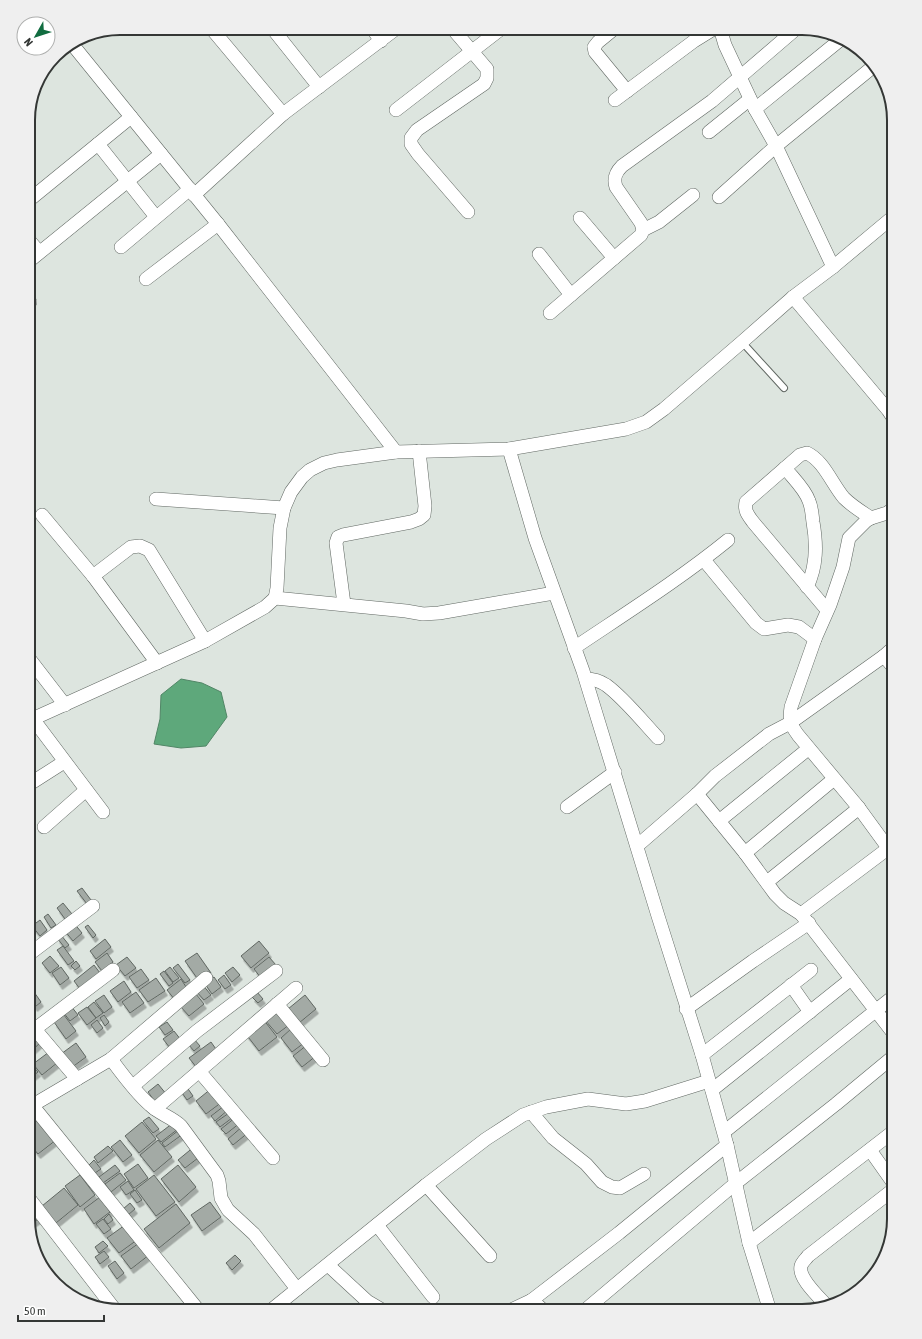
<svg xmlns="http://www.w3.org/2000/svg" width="922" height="1339" viewBox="0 0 922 1339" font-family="'Asap Condensed',sans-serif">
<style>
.water{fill:#5ea87b;stroke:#518666}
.building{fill:#a3aaa5;stroke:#606762;filter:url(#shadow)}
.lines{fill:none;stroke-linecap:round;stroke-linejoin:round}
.lane-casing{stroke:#616863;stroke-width:8}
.street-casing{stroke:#616863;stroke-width:14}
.lane{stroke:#fff;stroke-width:6}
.street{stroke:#fff;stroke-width:13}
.rim{fill:none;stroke:#343735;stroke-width:2}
</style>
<defs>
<filter id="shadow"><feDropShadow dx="2.5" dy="4.5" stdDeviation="0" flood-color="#0004"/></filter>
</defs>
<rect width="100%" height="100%" fill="#dde5df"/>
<path class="water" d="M181,679L202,683L221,692L227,717L206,746L181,748L154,744L160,719L161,695Z"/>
<g class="building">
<path d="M82,888L91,900L87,904L77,891Z"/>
<path d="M63,903L72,914L65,919L57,908Z"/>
<path d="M48,914L56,925L51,928L44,917Z"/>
<path d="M40,920L47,930L40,936L32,926Z"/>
<path d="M73,922L82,933L73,941L64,930Z"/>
<path d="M88,925L96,935L93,938L85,927Z"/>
<path d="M61,935L69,945L65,948L57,938Z"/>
<path d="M105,939L111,947L96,959L90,951Z"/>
<path d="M259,941L269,953L251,968L241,956Z"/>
<path d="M63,946L74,961L68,965L57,950Z"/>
<path d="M107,953L113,962L102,971L95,962Z"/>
<path d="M197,953L211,973L199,981L185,961Z"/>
<path d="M50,956L59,966L50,973L42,963Z"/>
<path d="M127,957L136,968L125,976L116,965Z"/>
<path d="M269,957L276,965L261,978L254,969Z"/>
<path d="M76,961L80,966L75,970L71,966Z"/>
<path d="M178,964L190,980L185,983L173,968Z"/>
<path d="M94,965L100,973L80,989L74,981Z"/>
<path d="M61,967L69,978L60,985L52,973Z"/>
<path d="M170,967L179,978L173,982L165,971Z"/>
<path d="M233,967L240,975L232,982L225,973Z"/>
<path d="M141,969L149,980L137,988L129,977Z"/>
<path d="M164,971L173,983L169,986L160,974Z"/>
<path d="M224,975L231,985L225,989L218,980Z"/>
<path d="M214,977L221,987L212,994L205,984Z"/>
<path d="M156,978L165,991L148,1002L139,990Z"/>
<path d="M181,979L188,990L175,1000L167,990Z"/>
<path d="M124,981L131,992L118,1002L110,991Z"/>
<path d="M202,984L211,995L204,1000L195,990Z"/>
<path d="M34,992L41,1002L35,1007L28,998Z"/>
<path d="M136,992L144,1003L130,1013L122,1002Z"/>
<path d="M257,992L263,999L258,1003L252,997Z"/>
<path d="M196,994L204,1004L189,1016L180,1006Z"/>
<path d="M104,995L112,1007L104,1013L95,1001Z"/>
<path d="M305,995L316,1009L299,1023L288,1009Z"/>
<path d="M94,1002L103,1013L96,1018L88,1007Z"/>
<path d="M71,1006L78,1015L70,1021L63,1012Z"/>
<path d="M87,1007L96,1018L87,1025L78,1013Z"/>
<path d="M277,1010L289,1025L277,1034L265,1020Z"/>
<path d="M64,1015L76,1031L66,1039L54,1022Z"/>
<path d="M104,1015L109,1022L105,1026L100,1018Z"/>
<path d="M263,1019L277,1037L259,1051L245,1033Z"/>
<path d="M97,1020L103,1028L97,1033L91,1025Z"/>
<path d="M167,1022L173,1030L165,1035L159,1027Z"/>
<path d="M292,1028L304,1043L292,1052L281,1038Z"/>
<path d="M174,1031L181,1040L170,1048L163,1039Z"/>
<path d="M32,1034L40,1043L28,1054V1037Z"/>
<path d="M194,1039L200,1046L194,1051L188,1044Z"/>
<path d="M211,1042L218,1052L197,1068L189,1058Z"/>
<path d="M76,1043L86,1057L71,1068L61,1054Z"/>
<path d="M307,1045L316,1056L302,1067L293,1056Z"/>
<path d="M49,1052L57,1063L42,1075L33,1064Z"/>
<path d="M31,1064L38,1072L28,1080V1067Z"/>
<path d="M158,1084L167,1095L156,1103L148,1092Z"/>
<path d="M186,1086L193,1096L187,1100L180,1090Z"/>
<path d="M212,1088L222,1102L206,1114L196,1101Z"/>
<path d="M224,1106L228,1110L215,1121L211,1116Z"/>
<path d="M229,1113L232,1118L220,1127L216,1122Z"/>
<path d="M35,1114L56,1140L38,1154L28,1142V1120Z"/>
<path d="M149,1117L159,1129L153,1133L143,1121Z"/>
<path d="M236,1117L240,1123L226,1134L221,1129Z"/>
<path d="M142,1122L156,1139L139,1153L125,1136Z"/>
<path d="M173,1123L178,1129L161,1142L156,1136Z"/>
<path d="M243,1126L249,1132L233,1145L228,1139Z"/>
<path d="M179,1130L183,1134L165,1147L162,1143Z"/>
<path d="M120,1140L132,1155L123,1162L111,1147Z"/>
<path d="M158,1140L172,1157L154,1172L140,1155Z"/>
<path d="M108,1146L113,1151L98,1163L94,1157Z"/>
<path d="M195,1146L202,1155L185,1168L178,1160Z"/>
<path d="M94,1160L101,1169L95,1173L89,1165Z"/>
<path d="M138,1164L148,1178L134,1188L124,1174Z"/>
<path d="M115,1165L120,1171L103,1183L99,1177Z"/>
<path d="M178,1165L196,1187L179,1202L161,1179Z"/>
<path d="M120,1173L126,1180L111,1192L105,1184Z"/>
<path d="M80,1175L95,1195L80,1207L65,1186Z"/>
<path d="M154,1175L175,1202L156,1216L136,1189Z"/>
<path d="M128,1181L134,1190L126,1195L120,1187Z"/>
<path d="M64,1188L78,1205L56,1223L42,1206Z"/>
<path d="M135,1190L142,1200L137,1203L130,1194Z"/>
<path d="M100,1197L110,1212L94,1224L84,1209Z"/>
<path d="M210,1202L221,1217L202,1231L191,1215Z"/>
<path d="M130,1203L135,1209L128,1215L123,1209Z"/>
<path d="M176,1204L190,1223L159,1248L144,1229Z"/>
<path d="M34,1207L41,1217L30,1225L28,1211Z"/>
<path d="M109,1214L113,1220L108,1224L104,1219Z"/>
<path d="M103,1219L111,1229L104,1234L96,1224Z"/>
<path d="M125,1225L137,1240L119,1253L107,1238Z"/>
<path d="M103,1241L108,1246L99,1253L95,1247Z"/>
<path d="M139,1243L149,1255L131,1269L121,1256Z"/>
<path d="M104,1251L109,1257L100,1264L95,1257Z"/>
<path d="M235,1255L241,1261L232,1270L226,1263Z"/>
<path d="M115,1261L124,1273L117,1279L108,1266Z"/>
</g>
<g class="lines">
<defs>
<path id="lane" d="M742,342L784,388"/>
<g id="street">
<path d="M211,28L283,114"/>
<path d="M272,28L319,87"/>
<path d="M372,28L381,41"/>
<path d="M452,28L487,69V78L484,84L417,130L411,138V144L418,154L468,212"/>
<path d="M615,28L598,42L594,47L595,52L627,91"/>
<path d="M720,28L725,45L755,109L776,146L833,267"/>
<path d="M72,44L218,224L396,452"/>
<path d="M615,100L694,41L715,28"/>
<path d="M755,109L840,40"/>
<path d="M396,110L502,28"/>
<path d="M709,132L750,99"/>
<path d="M98,144L156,217"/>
<path d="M194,195L283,114L397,28"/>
<path d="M719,197L776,146L874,66"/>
<path d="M28,201L131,117"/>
<path d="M580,218L614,258"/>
<path d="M643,230L659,222L693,195"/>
<path d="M28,239L39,252"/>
<path d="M121,247L190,189"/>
<path d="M539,254L571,295"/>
<path d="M28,262L161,154"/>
<path d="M146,279L218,224"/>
<path d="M793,297L888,410L894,419"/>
<path d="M28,300L30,302"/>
<path d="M550,313L641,235L643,230L641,223L616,187C613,178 616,172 622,166L712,101L797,28"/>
<path d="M509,449L535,538L583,671L658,916L702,1055L727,1145L749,1243L770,1311"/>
<path d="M785,468C793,478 805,489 809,501C812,508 812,515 813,522C817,545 817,566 807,587"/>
<path d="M156,499L284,508"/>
<path d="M42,515L93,576L157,663"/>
<path d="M704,560L756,623L764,629L788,625L799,627L815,639"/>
<path d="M93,576L131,547L140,546L149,550L205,641"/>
<path d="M275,598L406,611L423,614L439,613L554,593"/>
<path d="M344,604L336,543L338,537L343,535L411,522L419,519L424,515L425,506L419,451"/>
<path d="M827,610L753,522C748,515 744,511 746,502L800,455L807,453C824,461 832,484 844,498C852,506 862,512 871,518"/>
<path d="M574,648C626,613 680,579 728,540"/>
<path d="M884,656L894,668"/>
<path d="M28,657L65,705"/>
<path d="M586,679C593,679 600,681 606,685C624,698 643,722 658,738"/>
<path d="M33,719L103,812"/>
<path d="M28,721L205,641L265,607L275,598L277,588L280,528L284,508L291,492L302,477L310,470L324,463L337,460L396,452L509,449L626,429L646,422L664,409L742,342L793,297L833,267L894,216"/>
<path d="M28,785L64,762"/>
<path d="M697,794L745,853L775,894L784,903L801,914L894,1034"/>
<path d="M567,807L615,772"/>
<path d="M719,821L808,749"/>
<path d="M44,827L86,790"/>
<path d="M637,846L697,794L715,776L769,734L790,723L884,656L894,647"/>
<path d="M745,853L834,779"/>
<path d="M894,856L859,808L798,735C790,724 789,721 791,707L815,639L830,605L843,567L849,538L866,521L871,518L887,513L894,508"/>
<path d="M767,882L859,808"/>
<path d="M801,914L894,844"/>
<path d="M28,955L93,906"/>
<path d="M791,985L810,1012"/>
<path d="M277,1004L323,1060"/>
<path d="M686,1009L753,961L809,923"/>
<path d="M28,1021L77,1079"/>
<path d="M35,1029L113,970"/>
<path d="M702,1055L811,970"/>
<path d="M111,1059C123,1075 135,1092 150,1105C159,1114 172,1117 181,1126L217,1175L219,1181L221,1198L225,1205L228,1210L254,1234L297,1289"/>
<path d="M199,1071L273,1158"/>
<path d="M133,1086L197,1031L276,971"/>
<path d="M712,1090L851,979"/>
<path d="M28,1100L199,1311"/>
<path d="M33,1105L111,1059L206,978"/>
<path d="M155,1109L296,988"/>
<path d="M531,1112L553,1138L586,1164L602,1182L612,1187L620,1188L644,1174"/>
<path d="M724,1132L894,996"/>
<path d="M870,1150L894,1184"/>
<path d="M426,1185L490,1256"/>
<path d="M28,1197L116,1311"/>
<path d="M377,1225L433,1297"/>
<path d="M749,1243L894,1131"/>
<path d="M328,1265L367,1301L384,1311"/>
<path d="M532,1300L544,1311"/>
<path d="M826,1305C818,1296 798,1278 801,1266C802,1262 806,1259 808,1256L894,1189"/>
<path d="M270,1311L426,1185L486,1139L523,1115L546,1107L588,1099L626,1104L645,1101L709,1081"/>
<path d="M509,1311L532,1300L619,1233L727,1145"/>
<path d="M584,1311L736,1183L836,1104L894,1056"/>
</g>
</defs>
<use href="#lane" class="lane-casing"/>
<use href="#street" class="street-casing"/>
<use href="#lane" class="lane"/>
<use href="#street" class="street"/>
</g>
<path d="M0 0H922V1339H0ZM120 35H802A85 85 0 0 1 887 120V1219A85 85 0 0 1 802 1304H120A85 85 0 0 1 35 1219V120A85 85 0 0 1 120 35Z" fill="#efefef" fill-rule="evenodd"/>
<path class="rim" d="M120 35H802A85 85 0 0 1 887 120V1219A85 85 0 0 1 802 1304H120A85 85 0 0 1 35 1219V120A85 85 0 0 1 120 35Z"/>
<g transform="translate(36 36) rotate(231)"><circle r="19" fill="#ffffff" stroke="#aeafae"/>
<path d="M0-3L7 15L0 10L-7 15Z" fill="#116c40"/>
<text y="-6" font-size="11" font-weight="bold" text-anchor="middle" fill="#343735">N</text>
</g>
<path d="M18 1315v6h86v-6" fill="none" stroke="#343735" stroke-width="2"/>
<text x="24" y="1315" font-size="12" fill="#343735" stroke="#ffffff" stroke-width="3" paint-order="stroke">50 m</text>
</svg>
